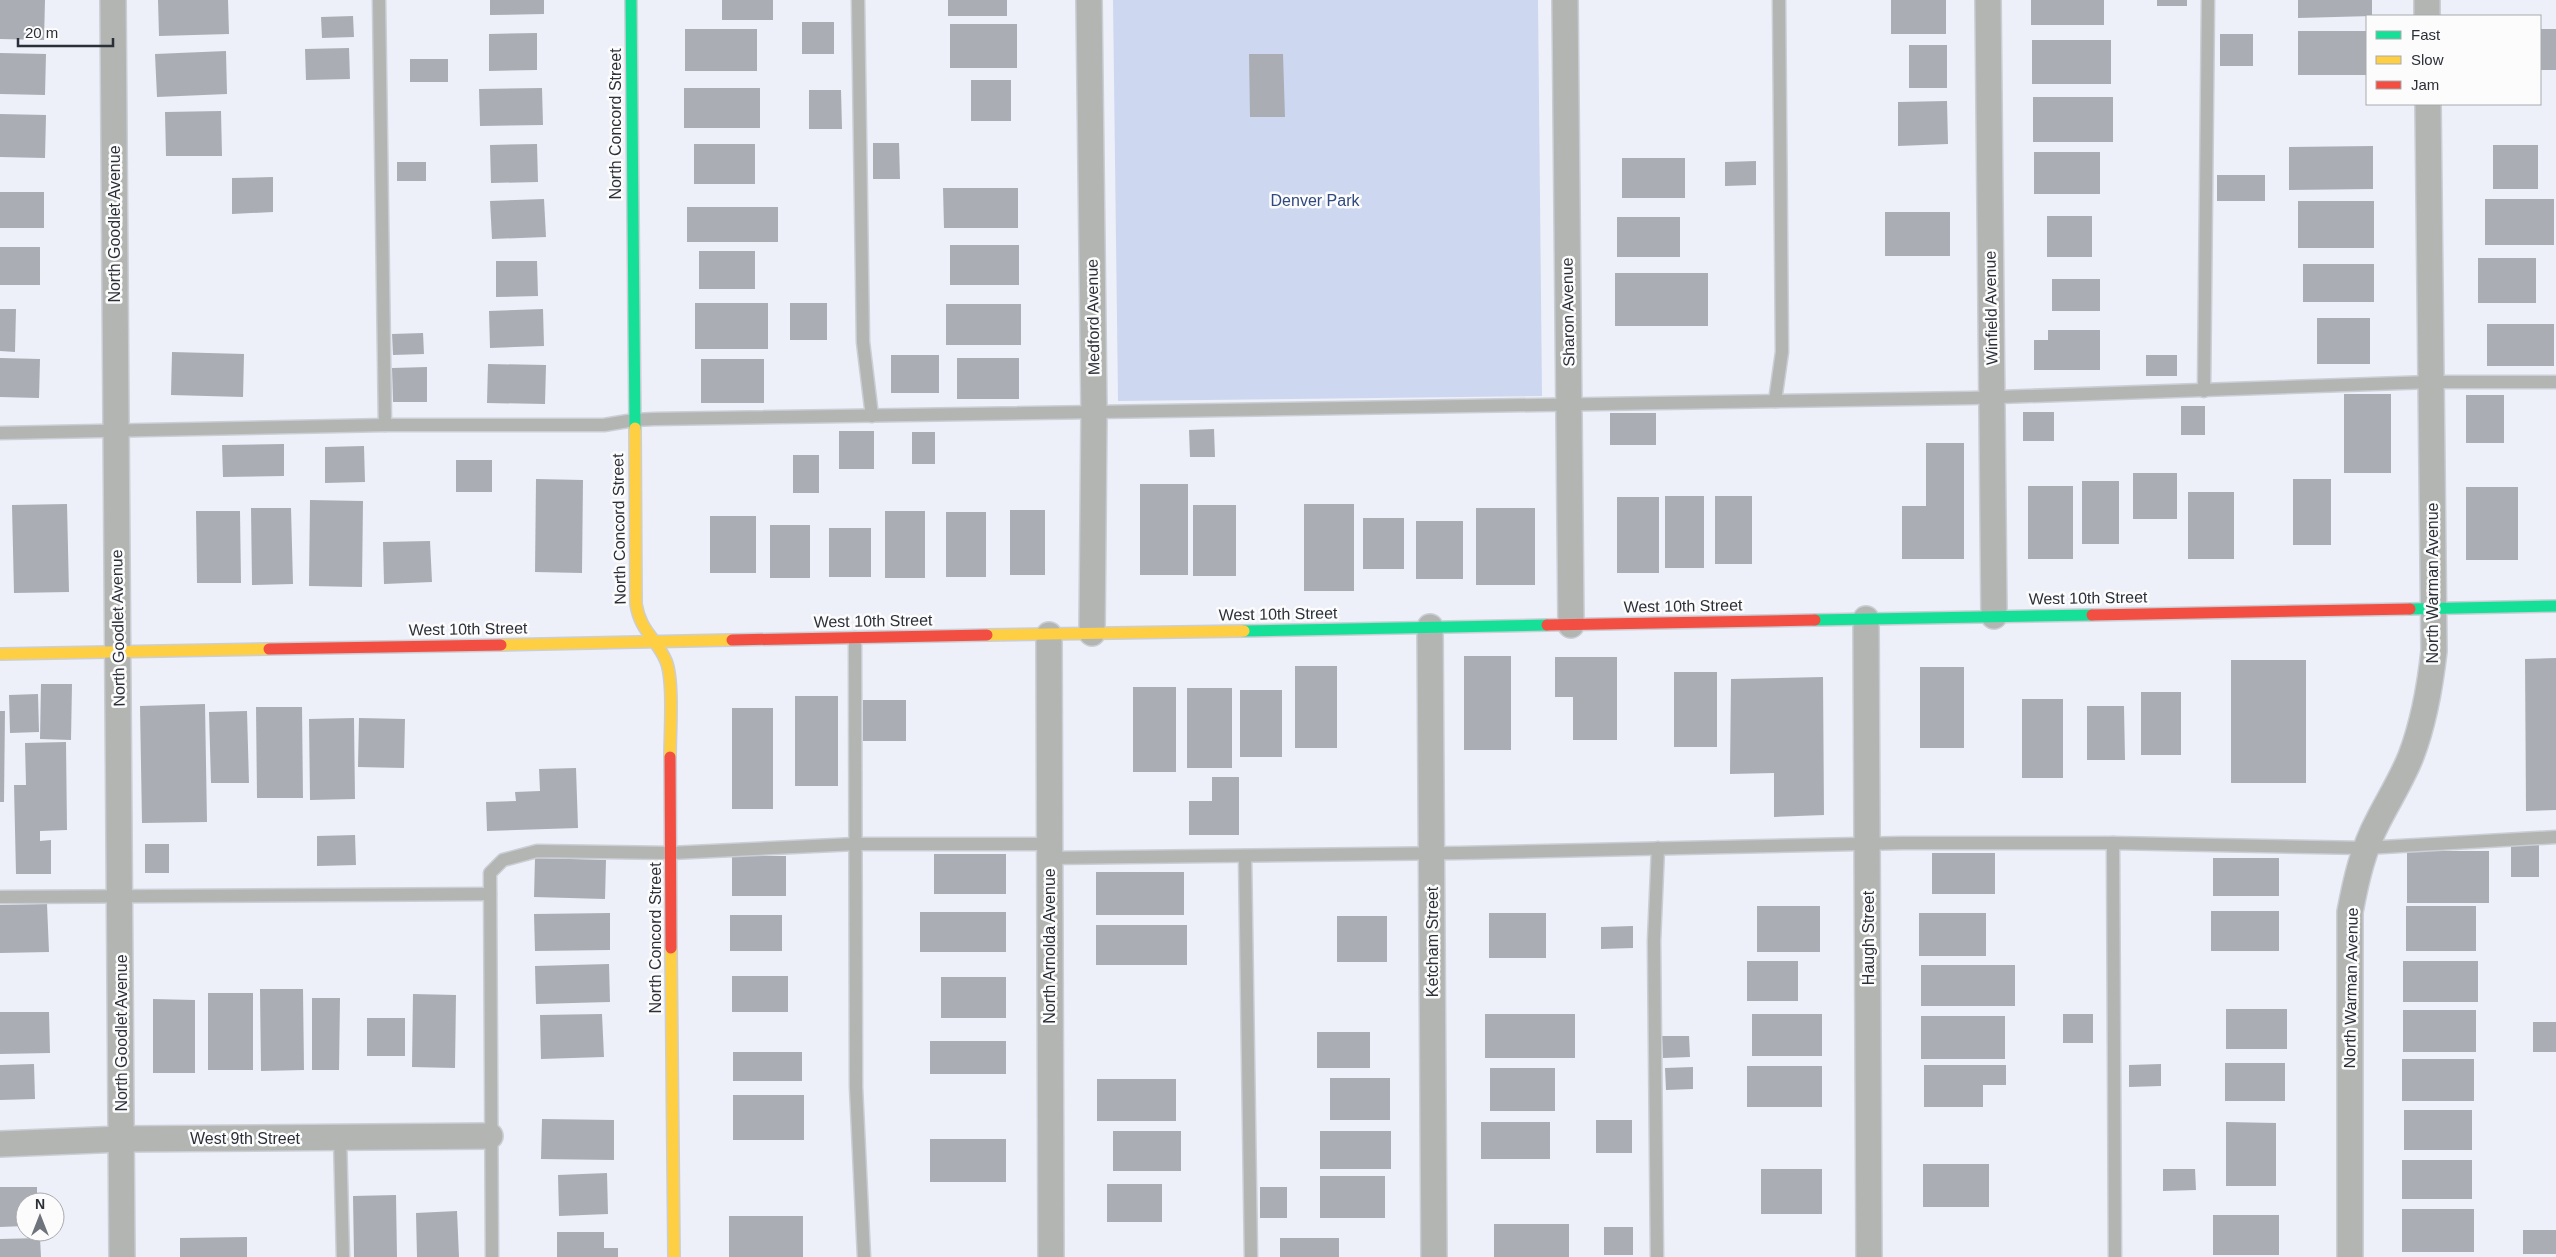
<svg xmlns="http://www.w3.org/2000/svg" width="2556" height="1257" viewBox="0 0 2556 1257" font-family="Arial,sans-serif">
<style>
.green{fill:#cdd8f0}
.building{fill:#aaadb4}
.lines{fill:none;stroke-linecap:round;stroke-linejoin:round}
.lane-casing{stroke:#cbced5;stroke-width:15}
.street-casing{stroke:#cbced5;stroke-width:28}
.fast-casing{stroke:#cbced5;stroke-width:14}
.slow-casing{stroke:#cbced5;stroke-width:14}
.jam-casing{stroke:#cbced5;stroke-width:14}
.lane{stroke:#b2b5b2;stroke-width:12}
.street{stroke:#b2b5b2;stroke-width:25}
.fast{stroke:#16e098;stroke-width:11}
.slow{stroke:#ffcf43;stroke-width:11}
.jam{stroke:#f24e42;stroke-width:11}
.labels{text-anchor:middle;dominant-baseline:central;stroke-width:5;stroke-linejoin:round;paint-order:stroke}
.street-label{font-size:16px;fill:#2b2f38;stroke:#fcfcfc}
.park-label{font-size:16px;fill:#304980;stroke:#fcfcfc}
</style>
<rect width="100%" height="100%" fill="#edf0f8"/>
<path class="green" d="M1113,0H1538L1542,396L1118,401Z"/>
<g class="building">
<path d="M0,0H45L44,40L0,39Z"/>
<path d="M158,0H228L229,34L159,36Z"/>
<path d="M490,0H544V14L490,15Z"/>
<rect x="722" y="0" width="51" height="20"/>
<rect x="948" y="0" width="59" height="16"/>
<rect x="1891" y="0" width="55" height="34"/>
<rect x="2031" y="0" width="73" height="25"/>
<rect x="2157" y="0" width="30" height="6"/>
<path d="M2298,0H2372V16L2298,18Z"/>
<path d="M353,16L354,37L322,38L321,17Z"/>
<rect x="802" y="22" width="32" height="32"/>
<rect x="950" y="24" width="67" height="44"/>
<rect x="685" y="29" width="72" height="42"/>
<rect x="2540" y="29" width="16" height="41"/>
<rect x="2298" y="31" width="69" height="44"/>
<path d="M537,33V70L489,71V34Z"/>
<rect x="2220" y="34" width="33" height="32"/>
<rect x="2032" y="40" width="79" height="44"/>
<rect x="1909" y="45" width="38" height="43"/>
<path d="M349,48L350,79L306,80L305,49Z"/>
<path d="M226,51L227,94L157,97L155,54Z"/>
<path d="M0,53L46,54L45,95L0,94Z"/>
<path d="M1249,54H1283L1285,117H1250Z"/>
<rect x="410" y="59" width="38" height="23"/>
<rect x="971" y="80" width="40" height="41"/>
<path d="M542,88L543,125L480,126L479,89Z"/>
<rect x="684" y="88" width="76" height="40"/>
<path d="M809,90H841L842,129H809Z"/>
<rect x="2033" y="97" width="80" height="45"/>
<path d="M1947,101L1948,144L1898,146V102Z"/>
<path d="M221,111L222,156H166L165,112Z"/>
<path d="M0,114L46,115L45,158L0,157Z"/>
<path d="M873,143H899L900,179H873Z"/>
<path d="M537,144L538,182L491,183L490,145Z"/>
<rect x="694" y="144" width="61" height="40"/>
<rect x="2493" y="145" width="45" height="44"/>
<path d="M2373,146V189L2289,190V147Z"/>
<rect x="2034" y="152" width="66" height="42"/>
<rect x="1622" y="158" width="63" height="40"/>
<path d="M1756,161V185L1725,186V162Z"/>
<rect x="397" y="162" width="29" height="19"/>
<rect x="2217" y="175" width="48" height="26"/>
<path d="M273,177V212L232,214V178Z"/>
<path d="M943,188H1018V228H944Z"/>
<rect x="0" y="192" width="44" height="36"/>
<path d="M544,199L546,237L492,239L490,201Z"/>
<rect x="2485" y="199" width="69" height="46"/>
<rect x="2298" y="201" width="76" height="47"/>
<rect x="687" y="207" width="91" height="35"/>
<rect x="1885" y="212" width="65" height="44"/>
<rect x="2047" y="216" width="45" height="41"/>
<rect x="1617" y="217" width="63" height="40"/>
<rect x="950" y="245" width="69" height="40"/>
<rect x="0" y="247" width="40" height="38"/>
<rect x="699" y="251" width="56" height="38"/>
<rect x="2478" y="258" width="58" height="45"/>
<path d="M496,261H537L538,296L496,297Z"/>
<rect x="2303" y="264" width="71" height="38"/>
<rect x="1615" y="273" width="93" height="53"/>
<rect x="2052" y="279" width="48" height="32"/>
<rect x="695" y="303" width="73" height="46"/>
<rect x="790" y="303" width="37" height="37"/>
<rect x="946" y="304" width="75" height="41"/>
<path d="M0,309H16L15,352L0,351Z"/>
<path d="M543,309L544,346L490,348L489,311Z"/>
<rect x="2317" y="318" width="53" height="46"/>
<rect x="2487" y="324" width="67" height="42"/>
<path d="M2048,330H2100V370H2034V340H2048Z"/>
<path d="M423,333L424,354L393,355L392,334Z"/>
<path d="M172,352L244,354L243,397L171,395Z"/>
<rect x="891" y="355" width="48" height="38"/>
<rect x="2146" y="355" width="31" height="21"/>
<path d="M0,358L40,359L39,398L0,397Z"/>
<rect x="957" y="358" width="62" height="41"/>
<rect x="701" y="359" width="63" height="44"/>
<path d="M488,364L546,365L545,404L487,403Z"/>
<path d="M427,367V402H393L392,368Z"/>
<rect x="2344" y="394" width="47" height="79"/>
<rect x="2466" y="395" width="38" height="48"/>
<rect x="2181" y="406" width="24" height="29"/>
<rect x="2023" y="412" width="31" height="29"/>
<rect x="1610" y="413" width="46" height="32"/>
<path d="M1214,429L1215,457H1190L1189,430Z"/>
<rect x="839" y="431" width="35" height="38"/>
<rect x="912" y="432" width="23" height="32"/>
<path d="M1926,443H1964V559H1902V506H1926Z"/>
<path d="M284,444V476L223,477L222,445Z"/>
<path d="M364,446L365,482L325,483V447Z"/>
<rect x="793" y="455" width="26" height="38"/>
<rect x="456" y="460" width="36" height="32"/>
<rect x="2133" y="473" width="44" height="46"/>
<path d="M536,479L583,480L582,573L535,572Z"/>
<rect x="2293" y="479" width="38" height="66"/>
<rect x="2082" y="481" width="37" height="63"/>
<rect x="1140" y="484" width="48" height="91"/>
<rect x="2028" y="486" width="45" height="73"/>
<rect x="2466" y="487" width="52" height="73"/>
<rect x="2188" y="492" width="46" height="67"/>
<rect x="1665" y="496" width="39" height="72"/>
<rect x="1715" y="496" width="37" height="68"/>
<rect x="1617" y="497" width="42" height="76"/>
<path d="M310,500L363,501L362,587L309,586Z"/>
<path d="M67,504L69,592L14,593L12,505Z"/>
<rect x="1304" y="504" width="50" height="87"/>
<rect x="1193" y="505" width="43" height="71"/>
<path d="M251,508H291L293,584L252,585Z"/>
<rect x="1476" y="508" width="59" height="77"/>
<rect x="1010" y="510" width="35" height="65"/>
<path d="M196,511H240L241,583H197Z"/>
<rect x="885" y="511" width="40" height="67"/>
<rect x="946" y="512" width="40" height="65"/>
<rect x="710" y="516" width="46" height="57"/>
<rect x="1363" y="518" width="41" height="51"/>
<rect x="1416" y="521" width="47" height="58"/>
<rect x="770" y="525" width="40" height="53"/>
<rect x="829" y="528" width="42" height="49"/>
<path d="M430,541L432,582L384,584L383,542Z"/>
<rect x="1464" y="656" width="47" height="94"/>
<path d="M1555,657H1617V740H1573V697H1555Z"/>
<path d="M2556,658V810L2526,811L2525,659Z"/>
<rect x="2231" y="660" width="75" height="123"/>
<rect x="1295" y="666" width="42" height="82"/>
<rect x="1920" y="667" width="44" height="81"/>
<rect x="1674" y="672" width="43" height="75"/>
<path d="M1823,677L1824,815L1774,817V773L1730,774L1731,679Z"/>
<path d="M41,684H72L71,740L40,739Z"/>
<rect x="1133" y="687" width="43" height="85"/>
<rect x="1187" y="688" width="45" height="80"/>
<rect x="1240" y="690" width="42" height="67"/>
<rect x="2141" y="692" width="40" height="63"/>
<path d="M38,694L39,732L10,733L9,695Z"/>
<rect x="795" y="696" width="43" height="90"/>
<rect x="2022" y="699" width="41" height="79"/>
<rect x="863" y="700" width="43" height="41"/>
<path d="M205,704L207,822L142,823L140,706Z"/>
<path d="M2087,706H2124L2125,760H2087Z"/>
<path d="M256,707H302L303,798H257Z"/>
<rect x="732" y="708" width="41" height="101"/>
<path d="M0,711H5L4,802H0Z"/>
<path d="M247,711L249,783H211L209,712Z"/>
<path d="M354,718L355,799L310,800L309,719Z"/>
<path d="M359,718L405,719L404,768L358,767Z"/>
<path d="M66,742L67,830L40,831V841L51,840V874H16L14,785H26L25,743Z"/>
<path d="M576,768L578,828L487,831L486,802L516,801L515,792L540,791L539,769Z"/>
<path d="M1212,777H1239V835H1189V801H1212Z"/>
<path d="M355,835L356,865L317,866V836Z"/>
<rect x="145" y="844" width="24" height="29"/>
<rect x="2511" y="844" width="28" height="33"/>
<rect x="2407" y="851" width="82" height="52"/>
<rect x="1932" y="853" width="63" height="41"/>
<rect x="934" y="854" width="72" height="40"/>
<rect x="732" y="856" width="54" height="40"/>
<path d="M535,858L606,860L605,899L534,897Z"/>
<rect x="2213" y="858" width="66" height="38"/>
<rect x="1096" y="872" width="88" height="43"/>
<path d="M47,904L49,952L0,953V905Z"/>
<rect x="1757" y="906" width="63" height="46"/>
<rect x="2406" y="906" width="70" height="45"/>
<rect x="2211" y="911" width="68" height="40"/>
<rect x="920" y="912" width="86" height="40"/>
<path d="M610,913V950L535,951L534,914Z"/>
<rect x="1489" y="913" width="57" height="45"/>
<rect x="1919" y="913" width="67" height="43"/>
<rect x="730" y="915" width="52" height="36"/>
<rect x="1337" y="916" width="50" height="46"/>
<rect x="1096" y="925" width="91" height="40"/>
<path d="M1633,926V948L1601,949V927Z"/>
<rect x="1747" y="961" width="51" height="40"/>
<rect x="2403" y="961" width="75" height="41"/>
<path d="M609,964L610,1002L536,1004L535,966Z"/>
<rect x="1921" y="965" width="94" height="41"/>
<rect x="732" y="976" width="56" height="36"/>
<rect x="941" y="977" width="65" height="41"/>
<path d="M260,989H303L304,1070L261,1071Z"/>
<rect x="208" y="993" width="45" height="77"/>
<path d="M413,994L456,995L455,1068L412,1067Z"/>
<path d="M312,998H340L339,1070H312Z"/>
<path d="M153,999L195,1000V1073H153Z"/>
<rect x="2226" y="1009" width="61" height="40"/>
<rect x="2403" y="1010" width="73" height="42"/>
<path d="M0,1012H49L50,1053L0,1054Z"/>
<path d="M602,1014L604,1057L541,1059L540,1015Z"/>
<rect x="1485" y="1014" width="90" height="44"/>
<rect x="1752" y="1014" width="70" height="42"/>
<rect x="2063" y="1014" width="30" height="29"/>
<rect x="1921" y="1016" width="84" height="43"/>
<rect x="367" y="1018" width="38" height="38"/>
<rect x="2533" y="1022" width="23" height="30"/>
<rect x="1317" y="1032" width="53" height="36"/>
<path d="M1662,1036H1689L1690,1057L1663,1058Z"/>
<rect x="930" y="1041" width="76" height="33"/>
<rect x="733" y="1052" width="69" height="29"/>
<rect x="2402" y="1059" width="72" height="42"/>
<rect x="2225" y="1063" width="60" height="38"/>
<path d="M34,1064L35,1099L0,1100V1065Z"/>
<path d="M2161,1064V1086L2129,1087V1065Z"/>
<path d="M1924,1065H2006V1085H1983V1107H1924Z"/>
<rect x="1747" y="1066" width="75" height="41"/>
<path d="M1693,1067V1089L1666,1090L1665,1068Z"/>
<rect x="1490" y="1068" width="65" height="43"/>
<rect x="1330" y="1078" width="60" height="42"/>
<rect x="1097" y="1079" width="79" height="42"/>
<rect x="733" y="1095" width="71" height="45"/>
<rect x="2404" y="1110" width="68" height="40"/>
<path d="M542,1119L614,1120V1160L541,1159Z"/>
<rect x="1596" y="1120" width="36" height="33"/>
<rect x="1481" y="1122" width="69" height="37"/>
<path d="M2226,1122L2276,1123V1186H2226Z"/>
<rect x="1113" y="1131" width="68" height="40"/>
<rect x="1320" y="1131" width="71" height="38"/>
<rect x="930" y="1139" width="76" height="43"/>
<rect x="2402" y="1160" width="70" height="39"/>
<rect x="1923" y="1164" width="66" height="43"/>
<rect x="1761" y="1169" width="61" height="45"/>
<path d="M2163,1169H2195L2196,1190L2163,1191Z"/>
<path d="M607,1173L608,1214L559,1216L558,1175Z"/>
<rect x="1320" y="1176" width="65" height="42"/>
<rect x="1107" y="1184" width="55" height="38"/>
<path d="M0,1187H37V1202H25V1226L0,1227Z"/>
<rect x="1260" y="1187" width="27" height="31"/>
<path d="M396,1195L397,1257H354L353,1196Z"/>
<rect x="2402" y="1209" width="72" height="43"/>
<path d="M457,1211L459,1257H417L416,1213Z"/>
<rect x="2213" y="1215" width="66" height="40"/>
<rect x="729" y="1216" width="74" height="41"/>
<rect x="1494" y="1224" width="75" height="33"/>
<rect x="1604" y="1227" width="29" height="28"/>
<rect x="2523" y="1230" width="33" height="24"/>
<path d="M557,1232H604V1248H618V1257H557Z"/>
<path d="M247,1237V1257H180V1238Z"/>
<path d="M40,1238L41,1257H0V1239Z"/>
<rect x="1280" y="1238" width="59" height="19"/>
</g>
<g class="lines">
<defs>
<g id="lane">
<path d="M379,0L385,425"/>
<path d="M858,0L863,342L872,416"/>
<path d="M2204,391L2208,0"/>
<path d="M1775,401L1782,352L1779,0"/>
<path d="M0,433L385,425H604L634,420L654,419L1971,398L2431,382H2556"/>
<path d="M855,638L856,1087L864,1257"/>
<path d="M1245,856L1251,1257"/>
<path d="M1048,858L1460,853L1902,843H2113"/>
<path d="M0,897L490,894"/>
<path d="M340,1137L343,1257"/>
<path d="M492,1257L490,873L503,860L537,851L671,853L856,844H1048"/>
<path d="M1657,1257L1654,941L1658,848"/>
<path d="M2115,1257L2113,843L2366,848L2556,837"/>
</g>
<g id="street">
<path d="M113,0L122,1257"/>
<path d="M1089,0L1094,413L1092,633"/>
<path d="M1565,0L1571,625"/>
<path d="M1988,0L1994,616"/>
<path d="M2427,0V16"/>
<path d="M1866,619L1869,1257"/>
<path d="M1430,627L1434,1257"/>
<path d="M1049,635L1051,1257"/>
<path d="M0,1144L122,1139L490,1136"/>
<path d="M2350,1257V912C2356,880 2363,849 2378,821C2389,799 2402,779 2411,756C2424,722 2430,687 2434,651L2428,104"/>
</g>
<g id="fast">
<path d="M631,0L635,428"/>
<path d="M2410,609L2556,606"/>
<path d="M1815,620L2092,615"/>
<path d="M1244,631L1547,625"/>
</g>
<g id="slow">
<path d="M635,428L636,604C640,631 657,639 666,661C674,680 670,734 670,757"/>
<path d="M987,635L1244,631"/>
<path d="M501,645L732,640"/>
<path d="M0,654L269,649"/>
<path d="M671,948L674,1257"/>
</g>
<g id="jam">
<path d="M2092,615L2410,609"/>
<path d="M1547,625L1815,620"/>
<path d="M732,640L987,635"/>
<path d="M269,649L501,645"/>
<path d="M670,757L671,948"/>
</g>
</defs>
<use href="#lane" class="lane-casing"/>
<use href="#street" class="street-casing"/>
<use href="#fast" class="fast-casing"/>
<use href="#slow" class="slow-casing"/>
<use href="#jam" class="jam-casing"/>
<use href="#lane" class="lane"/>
<use href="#street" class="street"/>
<use href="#fast" class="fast"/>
<use href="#slow" class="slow"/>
<use href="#jam" class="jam"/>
</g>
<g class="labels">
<g class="street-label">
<text transform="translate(615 124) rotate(-90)">North Concord Street</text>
<text transform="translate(114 224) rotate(-90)">North Goodlet Avenue</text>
<text transform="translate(1991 308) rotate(-91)">Winfield Avenue</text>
<text transform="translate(1568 312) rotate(-91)">Sharon Avenue</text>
<text transform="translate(1093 317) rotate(-91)">Medford Avenue</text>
<text transform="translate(619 529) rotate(-91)">North Concord Street</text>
<text transform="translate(2432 583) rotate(-90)">North Warman Avenue</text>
<text transform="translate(2088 598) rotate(-1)">West 10th Street</text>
<text transform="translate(1683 606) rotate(-1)">West 10th Street</text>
<text transform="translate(1278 614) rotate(-1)">West 10th Street</text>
<text transform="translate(873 621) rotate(-1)">West 10th Street</text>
<text transform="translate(118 628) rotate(-91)">North Goodlet Avenue</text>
<text transform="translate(468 629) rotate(-1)">West 10th Street</text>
<text transform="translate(655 938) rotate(-90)">North Concord Street</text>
<text transform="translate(1868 938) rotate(-90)">Haugh Street</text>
<text transform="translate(1432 942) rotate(-90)">Ketcham Street</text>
<text transform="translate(1049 946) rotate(-90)">North Arnolda Avenue</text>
<text transform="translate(2351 988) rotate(-89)">North Warman Avenue</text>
<text transform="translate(121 1033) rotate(-90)">North Goodlet Avenue</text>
<text x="245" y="1138">West 9th Street</text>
</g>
<g class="park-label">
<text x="1315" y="200">Denver Park</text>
</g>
</g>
<rect x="2366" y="15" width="175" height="90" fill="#fcfcfc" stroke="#a8aaae"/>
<rect x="2376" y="31" width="25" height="8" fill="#16e098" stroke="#a8aaae"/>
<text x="2411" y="40" font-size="15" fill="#2b2f38">Fast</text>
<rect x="2376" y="56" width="25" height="8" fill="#ffcf43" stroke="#a8aaae"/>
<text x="2411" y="65" font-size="15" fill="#2b2f38">Slow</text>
<rect x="2376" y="81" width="25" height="8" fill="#f24e42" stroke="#a8aaae"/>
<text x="2411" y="90" font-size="15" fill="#2b2f38">Jam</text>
<g transform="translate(40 1217)"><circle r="24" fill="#fcfcfc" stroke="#a8aaae"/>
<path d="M0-4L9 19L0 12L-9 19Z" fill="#6f737b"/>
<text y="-8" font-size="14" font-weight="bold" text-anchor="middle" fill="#2b2f38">N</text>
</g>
<path d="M18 38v8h95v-8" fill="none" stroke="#2b2f38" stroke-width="2.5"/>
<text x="25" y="38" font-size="15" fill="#2b2f38" stroke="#fcfcfc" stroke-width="4" paint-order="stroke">20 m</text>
</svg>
